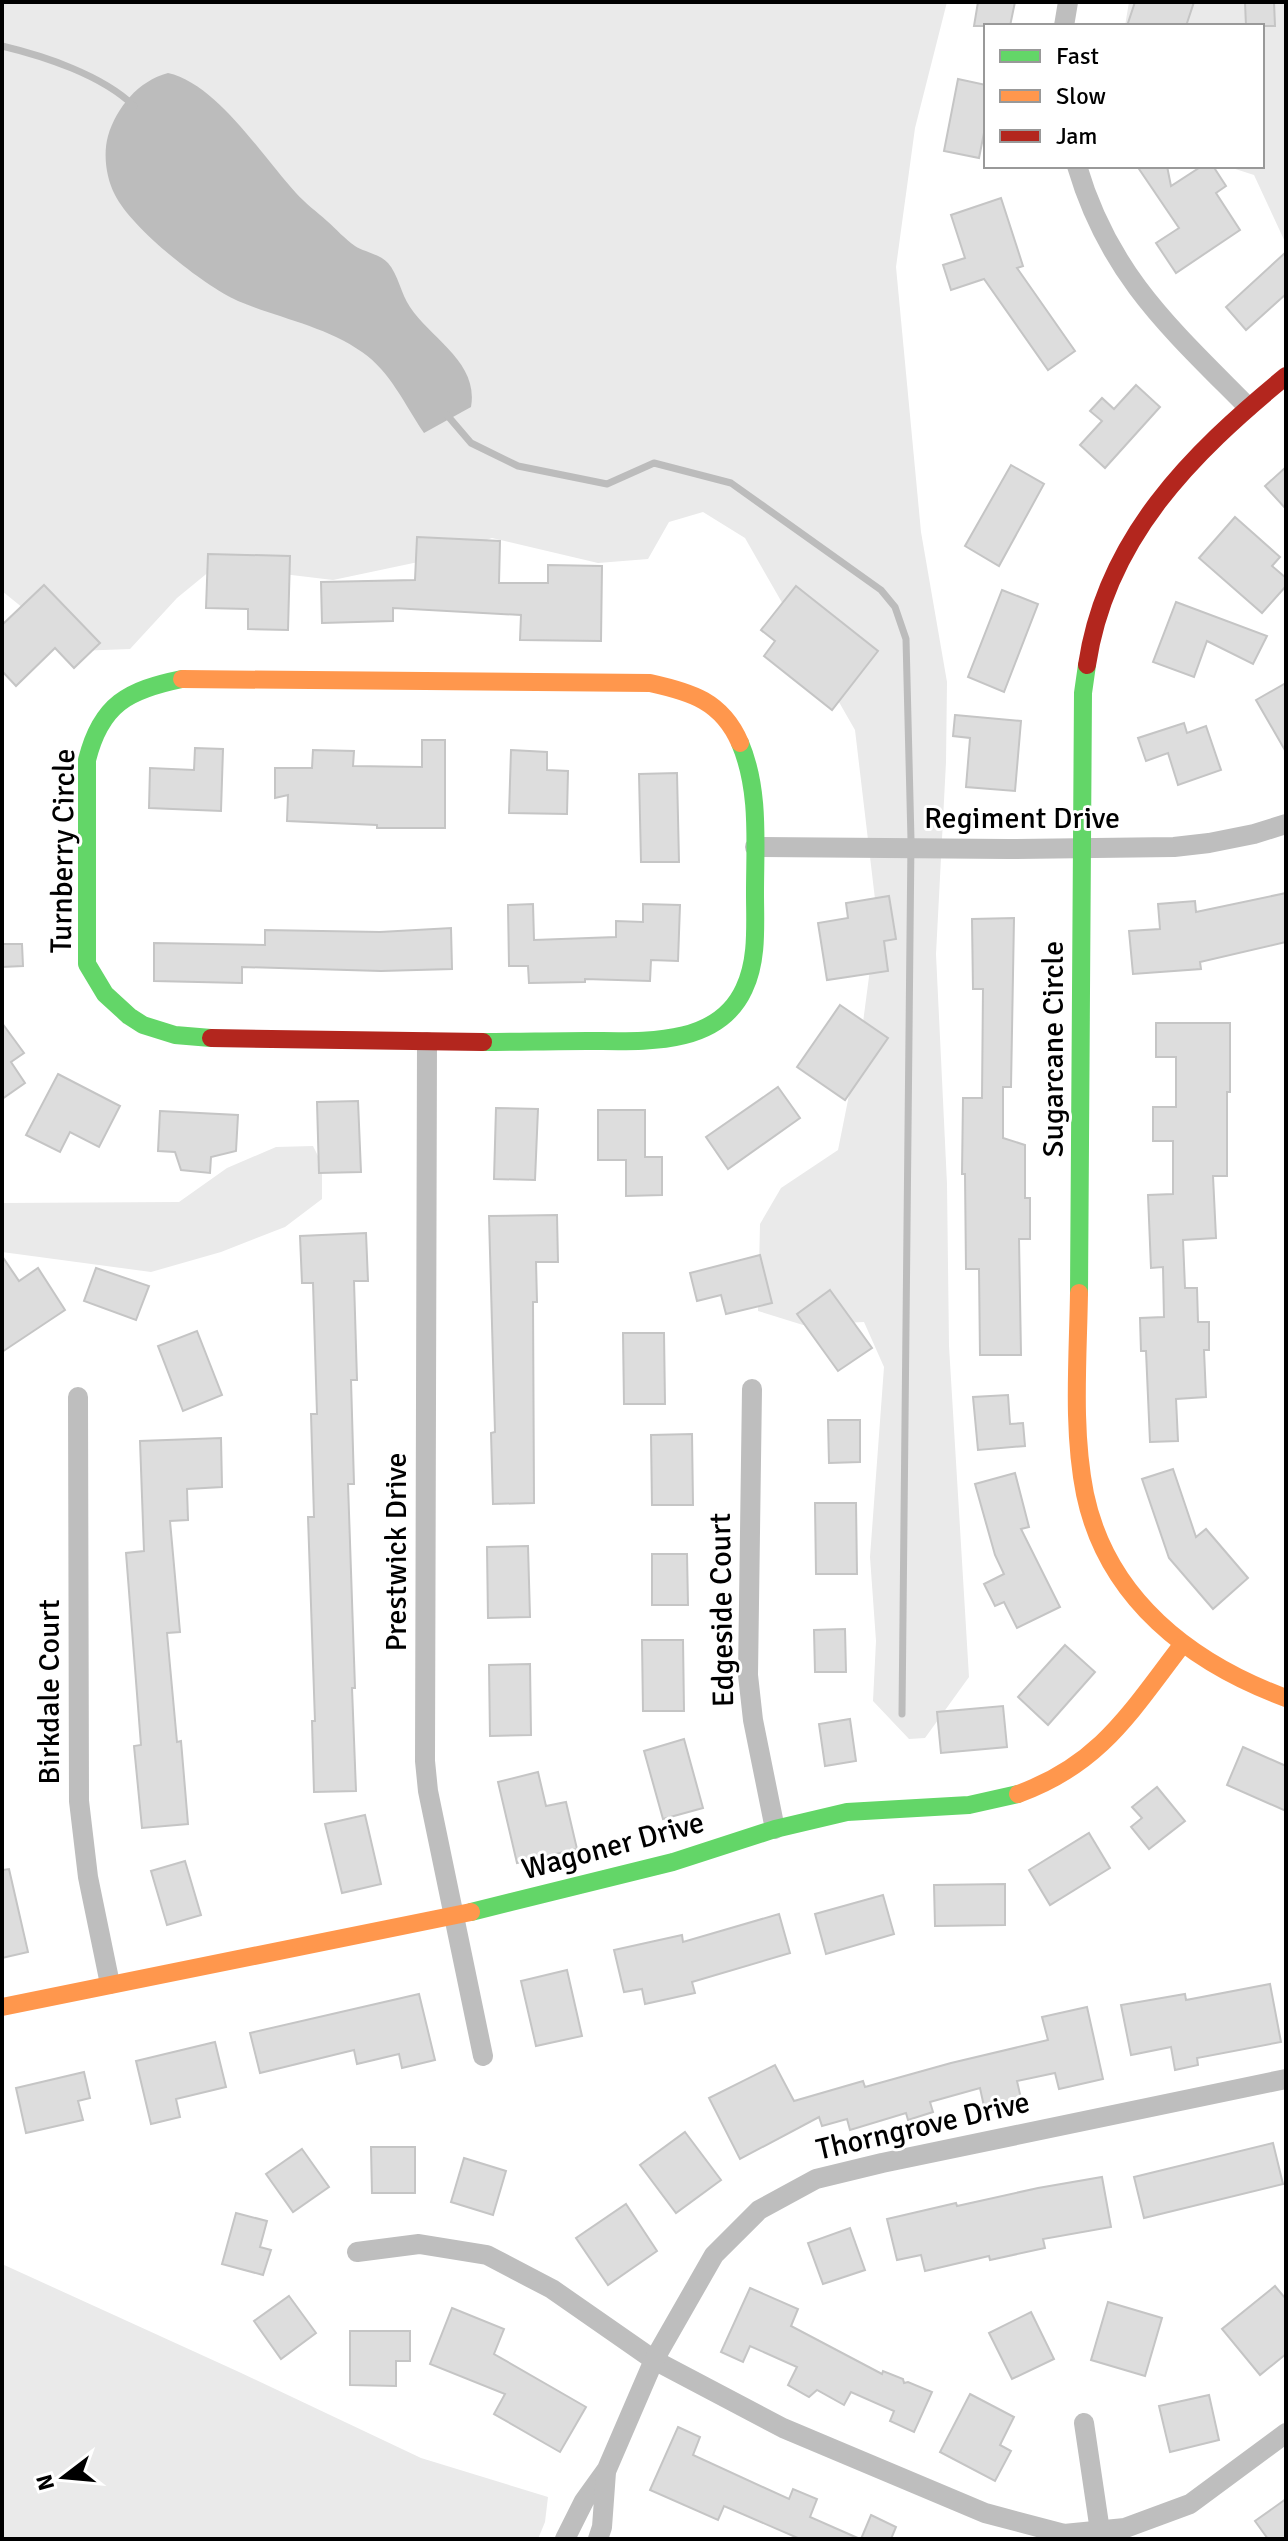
<svg xmlns="http://www.w3.org/2000/svg" width="1288" height="2541" viewBox="0 0 1288 2541" font-family="Signika,sans-serif">
<style>
.green{fill:#eaeaea}
.water{fill:#bcbcbc}
.lines{fill:none;stroke-linecap:round;stroke-linejoin:round}
.stream{stroke:#bcbcbc;stroke-width:7}
.building{fill:#ddd;stroke:#c5c5c5;stroke-width:2}
.street{stroke:#bebebe;stroke-width:20}
.fast{stroke:#63d668;stroke-width:18}
.slow{stroke:#ff974d;stroke-width:18}
.jam{stroke:#b3261e;stroke-width:18}
.labels{text-anchor:middle;dominant-baseline:central;stroke-width:6;stroke-linejoin:round;paint-order:stroke}
.street-label{font-size:30px;fill:#000;stroke:#fff}
</style>
<rect width="100%" height="100%" fill="#fff"/>
<g class="green">
<path d="M2,2H947L915,128L896,267L921,532L947,682L946,762L936,954L947,1184L949,1346L969,1677L925,1738L909,1739L873,1701L876,1641L870,1557L884,1367L864,1322L803,1325L758,1311L760,1224L781,1188L838,1150L862,1030L877,916L855,730L745,538L703,512L669,522L648,559L598,563L492,538L423,561L333,580L216,566L177,598L130,649L76,651L2,591Z"/>
<path d="M1129,2H1286V244L1254,175L1226,166H1262V26H1125Z"/>
<path d="M313,1146L322,1164V1199L285,1227L221,1252L151,1272L2,1252V1203L179,1202L227,1168L276,1147Z"/>
<path d="M2,2264L239,2372L421,2458L548,2497L545,2522L538,2539H2Z"/>
</g>
<path class="water" d="M168,73C217,84 262,156 296,193C305,203 317,212 327,221C336,229 345,239 355,246C364,252 380,254 388,263C398,274 401,294 410,307C431,339 479,362 471,407L424,433C405,405 390,371 362,352C325,326 278,318 238,301C203,285 132,229 115,195C106,178 103,154 108,136C117,107 138,81 168,73Z"/>
<g class="lines">
<g class="stream">
<path d="M2,46C44,56 102,75 134,106"/>
<path d="M447,415L471,443L518,466L607,484L654,463L731,483L881,590L895,607L906,639L911,840L902,1714"/>
</g>
</g>
<g class="building">
<path d="M978,2H1015L1010,26H974Z"/>
<path d="M1135,2H1194L1186,26H1127Z"/>
<path d="M1245,2H1274L1275,26H1246Z"/>
<path d="M958,79L986,85V123L979,158L944,151Z"/>
<path d="M1137,166H1167L1171,186L1202,166H1213L1226,186L1216,193L1240,230L1176,273L1156,243L1179,228Z"/>
<path d="M1001,198L1023,266L1017,268L1075,351L1048,370L984,279L951,290L943,265L965,258L951,215Z"/>
<path d="M1286,252V294L1246,330L1226,307Z"/>
<path d="M1136,385L1160,407L1105,468L1080,445L1102,421L1090,411L1102,398L1114,409Z"/>
<path d="M1011,465L1044,484L999,566L965,546Z"/>
<path d="M1286,467V509L1265,486Z"/>
<path d="M1235,517L1280,557L1272,566L1286,578V586L1262,613L1199,558Z"/>
<path d="M417,537L500,541L499,583H548V565L602,566L601,641L520,640L521,615L393,608V621L322,623L321,582L415,580Z"/>
<path d="M208,554L290,556L288,630L248,629V609L206,608Z"/>
<path d="M44,585L100,643L74,668L55,648L16,686L2,671V625Z"/>
<path d="M796,586L878,651L832,710L764,656L775,641L761,630Z"/>
<path d="M1002,590L1038,604L1004,692L968,677Z"/>
<path d="M1176,602L1267,636L1253,664L1207,641L1194,677L1153,662Z"/>
<path d="M1286,683V752L1256,700Z"/>
<path d="M955,715L1021,721L1015,791L966,787L970,738L953,736Z"/>
<path d="M1184,723L1187,733L1206,726L1221,770L1178,785L1168,753L1146,761L1138,738Z"/>
<path d="M422,740H445V828H377V825L287,821L288,795L275,798V768H312L313,750L354,751L353,766L422,767Z"/>
<path d="M195,748L223,749L221,811L149,808L150,768L194,770Z"/>
<path d="M511,750L547,752V770L568,771L567,814L509,813Z"/>
<path d="M677,773L679,862H641L639,774Z"/>
<path d="M1286,893V942L1200,962L1201,969L1133,974L1129,931L1160,929L1158,904L1195,901L1196,912Z"/>
<path d="M889,896L896,939L884,941L888,971L827,980L818,923L848,918L846,903Z"/>
<path d="M533,904L534,940L616,937V921L643,922V904L680,905L678,961L651,960L650,981L585,979V982L529,983L528,966H509L508,905Z"/>
<path d="M1014,918L1011,1087H1003V1138L1025,1145V1198H1030V1239H1019L1021,1355H980L979,1269H966L965,1174H962L963,1098H982L983,989H973L972,919Z"/>
<path d="M451,928L452,969L381,971L242,967V983L154,981V943L265,945V930L380,932Z"/>
<path d="M2,944H22L23,966L2,967Z"/>
<path d="M840,1005L888,1038L845,1100L797,1067Z"/>
<path d="M2,1023L24,1053L11,1062L25,1083L2,1099Z"/>
<path d="M1156,1023H1230V1092H1227V1176H1213L1216,1238L1183,1240L1185,1288H1197L1198,1322H1209V1350H1204L1206,1397L1176,1399L1178,1441L1150,1442L1146,1351H1141L1140,1318L1164,1317L1163,1267L1151,1268L1148,1195L1173,1194V1141H1153V1107H1176V1057H1156Z"/>
<path d="M58,1074L120,1106L99,1147L70,1132L60,1152L26,1135Z"/>
<path d="M778,1087L800,1118L728,1169L706,1137Z"/>
<path d="M358,1101L361,1172L319,1173L317,1102Z"/>
<path d="M496,1108L538,1109L535,1180L494,1179Z"/>
<path d="M598,1110H645V1157H662V1195L626,1196V1160H598Z"/>
<path d="M160,1111L238,1115L236,1151L211,1157L210,1173L181,1170L175,1152L158,1151Z"/>
<path d="M557,1215L558,1262H536L537,1302H533L534,1503L493,1504L491,1433L495,1432L489,1216Z"/>
<path d="M366,1233L368,1281H354L357,1380H351L354,1484H348L355,1688H352L356,1791L314,1792L312,1721H315L308,1517H314L311,1414H317L313,1283H302L300,1236Z"/>
<path d="M760,1255L772,1303L726,1314L721,1295L697,1301L690,1273Z"/>
<path d="M2,1256L19,1281L38,1268L65,1310L2,1352Z"/>
<path d="M96,1268L149,1286L136,1320L84,1301Z"/>
<path d="M830,1290L872,1348L838,1371L797,1314Z"/>
<path d="M197,1331L222,1395L183,1411L158,1346Z"/>
<path d="M623,1333H664L665,1404H624Z"/>
<path d="M1008,1395L1010,1424L1023,1423L1025,1446L978,1450L973,1397Z"/>
<path d="M828,1420H860V1462L829,1463Z"/>
<path d="M692,1434L693,1505H652L651,1435Z"/>
<path d="M221,1438L222,1487L187,1489L188,1520L170,1521L180,1632L167,1633L177,1742L181,1741L188,1824L142,1828L134,1746L141,1745L126,1553L144,1551L140,1441Z"/>
<path d="M1173,1469L1196,1537L1206,1529L1248,1578L1213,1609L1169,1558L1142,1479Z"/>
<path d="M1015,1473L1029,1527L1021,1529L1060,1607L1017,1628L1004,1602L995,1606L984,1584L1004,1574L995,1555L975,1484Z"/>
<path d="M815,1503H856L857,1574H816Z"/>
<path d="M528,1546L530,1617L488,1618L487,1547Z"/>
<path d="M652,1554H687L688,1605H652Z"/>
<path d="M845,1629L846,1672H815L814,1630Z"/>
<path d="M642,1640H683L684,1711H643Z"/>
<path d="M1065,1645L1095,1672L1048,1725L1018,1697Z"/>
<path d="M530,1664L531,1735L490,1736L489,1665Z"/>
<path d="M1003,1706L1007,1747L941,1753L937,1712Z"/>
<path d="M850,1719L856,1761L825,1766L819,1724Z"/>
<path d="M684,1739L703,1808L663,1819L644,1751Z"/>
<path d="M1243,1747L1286,1766V1811L1227,1785Z"/>
<path d="M538,1772L546,1806L566,1802L577,1849L517,1863L498,1782Z"/>
<path d="M1157,1787L1185,1821L1149,1849L1131,1827L1142,1818L1132,1807Z"/>
<path d="M365,1815L381,1884L342,1893L325,1824Z"/>
<path d="M1089,1833L1110,1868L1050,1905L1029,1870Z"/>
<path d="M185,1861L201,1915L167,1925L151,1871Z"/>
<path d="M9,1869L28,1952L2,1958V1870Z"/>
<path d="M1005,1884V1925L935,1926L934,1885Z"/>
<path d="M883,1895L894,1934L826,1954L815,1914Z"/>
<path d="M779,1914L790,1953L692,1982L695,1993L645,2004L642,1989L624,1992L614,1950L682,1935L683,1942Z"/>
<path d="M567,1970L582,2036L536,2046L521,1981Z"/>
<path d="M1270,1984L1281,2042L1197,2058L1198,2065L1175,2070L1171,2047L1131,2055L1121,2005L1185,1994L1186,2000Z"/>
<path d="M419,1994L435,2060L402,2068L399,2054L357,2064L354,2050L260,2073L250,2033Z"/>
<path d="M1087,2007L1103,2079L1059,2089L1055,2073L1017,2081L1022,2103L985,2111L980,2088L930,2102L933,2112L908,2120L906,2113L850,2130L847,2119L822,2126L819,2117L740,2159L709,2098L775,2065L794,2101L863,2081L865,2087L951,2063L1048,2040L1042,2017Z"/>
<path d="M215,2042L226,2087L176,2099L180,2117L151,2124L136,2061Z"/>
<path d="M84,2072L90,2098L78,2101L83,2120L26,2133L16,2088Z"/>
<path d="M685,2132L721,2180L676,2213L640,2165Z"/>
<path d="M1273,2143L1283,2184L1144,2218L1134,2177Z"/>
<path d="M371,2147H415V2193H372Z"/>
<path d="M302,2149L329,2187L293,2212L266,2174Z"/>
<path d="M464,2158L506,2171L493,2215L451,2202Z"/>
<path d="M1102,2177L1111,2227L1043,2239L1045,2248L990,2260L989,2256L925,2271L921,2255L897,2260L887,2219L956,2203L957,2206L1038,2188Z"/>
<path d="M626,2204L657,2251L608,2285L576,2238Z"/>
<path d="M236,2213L267,2221L260,2247L271,2250L263,2275L222,2264Z"/>
<path d="M850,2228L865,2270L823,2284L808,2243Z"/>
<path d="M1275,2286L1286,2299V2354L1260,2375L1222,2329Z"/>
<path d="M750,2288L798,2309L791,2326L882,2374L883,2371L903,2379L904,2383L908,2382L932,2392L914,2432L890,2421L894,2411L851,2392L844,2405L817,2390L809,2397L788,2385L797,2367L750,2346L743,2362L721,2352Z"/>
<path d="M289,2296L316,2333L281,2359L254,2321Z"/>
<path d="M1108,2302L1162,2318L1145,2376L1091,2360Z"/>
<path d="M452,2308L504,2329L494,2354L586,2407L560,2452L494,2414L505,2394L430,2364Z"/>
<path d="M1031,2312L1054,2359L1012,2379L989,2333Z"/>
<path d="M350,2331H410V2361H396V2386L350,2385Z"/>
<path d="M970,2394L1014,2417L1000,2445L1011,2451L995,2481L940,2452Z"/>
<path d="M1209,2395L1219,2440L1170,2452L1159,2406Z"/>
<path d="M678,2427L700,2437L693,2455L789,2499L793,2489L817,2499L810,2517L860,2539H800L724,2506L718,2520L650,2490Z"/>
<path d="M1286,2499V2539H1268L1255,2521Z"/>
<path d="M871,2515L896,2527L891,2539H861Z"/>
</g>
<g class="lines">
<g class="street">
<path d="M1064,26L1068,2"/>
<path d="M1077,166C1109,275 1171,329 1248,407"/>
<path d="M755,847L1008,849L1174,847L1209,843L1254,834L1286,824"/>
<path d="M427,1042L425,1761L428,1791L483,2056"/>
<path d="M752,1389L748,1675L753,1720L775,1829"/>
<path d="M78,1397L79,1801L88,1877L110,1984"/>
<path d="M357,2252L419,2244L487,2255L552,2289L654,2360L783,2428L985,2513L1064,2534L1125,2528L1190,2504L1286,2433"/>
<path d="M1084,2423L1100,2531"/>
<path d="M565,2539L584,2501L607,2469L654,2360L714,2255L759,2210L816,2179L882,2163L1286,2079"/>
<path d="M598,2539L602,2527L606,2472"/>
</g>
<g class="fast">
<path d="M182,679C128,690 101,704 87,760V964L105,994L129,1016L143,1025L175,1035L211,1038"/>
<path d="M483,1042C518,1042 552,1041 587,1041C641,1041 717,1048 744,989C758,960 755,925 755,893C755,843 760,790 740,743"/>
<path d="M1079,1293L1083,693L1087,665"/>
<path d="M471,1912L673,1862L775,1829L847,1812L969,1805L1018,1794"/>
</g>
<g class="slow">
<path d="M182,679L650,683C691,692 722,701 740,743"/>
<path d="M1079,1293C1078,1359 1072,1429 1085,1494C1107,1599 1191,1663 1286,1698"/>
<path d="M1018,1794C1101,1764 1131,1711 1182,1645"/>
<path d="M2,2007L471,1912"/>
</g>
<g class="jam">
<path d="M1087,665C1106,538 1191,454 1286,376"/>
<path d="M211,1038L483,1042"/>
</g>
</g>
<g class="labels">
<g class="street-label">
<text x="1022" y="818">Regiment Drive</text>
<text transform="translate(63 851) rotate(-89)">Turnberry Circle</text>
<text transform="translate(1053 1049) rotate(-90)">Sugarcane Circle</text>
<text transform="translate(396 1552) rotate(-90)">Prestwick Drive</text>
<text transform="translate(722 1610) rotate(-91)">Edgeside Court</text>
<text transform="translate(49 1692) rotate(-90)">Birkdale Court</text>
<text transform="translate(613 1846) rotate(-15)">Wagoner Drive</text>
<text transform="translate(923 2126) rotate(-13)">Thorngrove Drive</text>
</g>
</g>
<rect width="1288" height="2541" fill="none" stroke="#000000" stroke-width="8"/>
<rect x="984" y="24" width="280" height="144" fill="#ffffff" stroke="#999999" stroke-width="2"/>
<rect x="1000" y="50" width="40" height="12" fill="#63d668" stroke="#999999" stroke-width="2"/>
<text x="1056" y="64" font-size="24" fill="#000000">Fast</text>
<rect x="1000" y="90" width="40" height="12" fill="#ff974d" stroke="#999999" stroke-width="2"/>
<text x="1056" y="104" font-size="24" fill="#000000">Slow</text>
<rect x="1000" y="130" width="40" height="12" fill="#b3261e" stroke="#999999" stroke-width="2"/>
<text x="1056" y="144" font-size="24" fill="#000000">Jam</text>
<g transform="translate(64 2477) rotate(254)" stroke="#ffffff" stroke-width="6" paint-order="stroke">
<path d="M0-6L14 30L0 20L-14 30Z" fill="#000000"/>
<text y="-12" font-size="22" font-weight="bold" text-anchor="middle" fill="#000000">N</text>
</g>
</svg>
